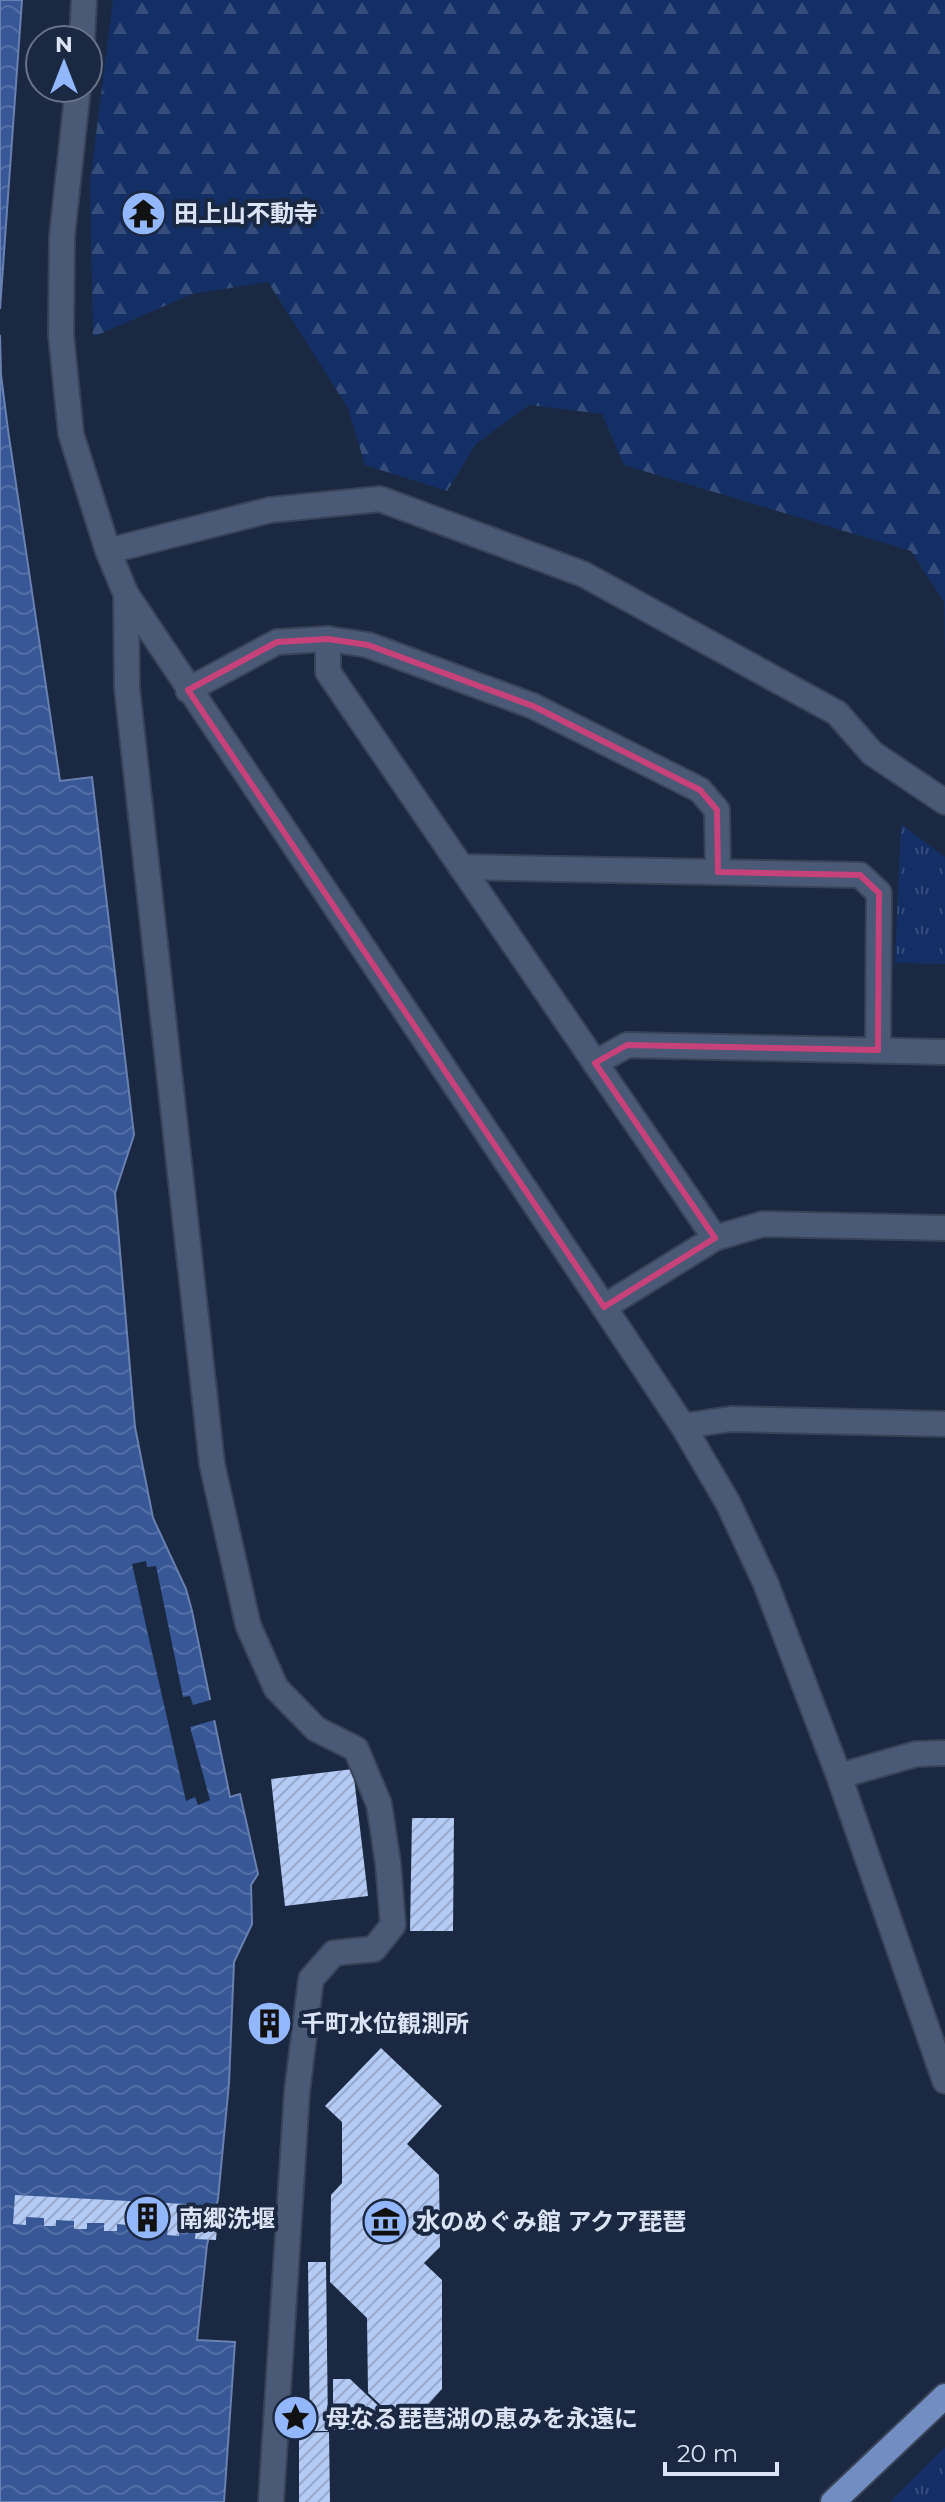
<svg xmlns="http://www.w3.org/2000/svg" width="945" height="2502" viewBox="0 0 945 2502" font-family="Montserrat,'Noto Sans JP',sans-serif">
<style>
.forest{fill:url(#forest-firs)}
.park{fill:url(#park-tufts)}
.water{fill:url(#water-waves);stroke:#6881b2;stroke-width:2}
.pier{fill:#1b2841}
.building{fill:url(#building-hatch)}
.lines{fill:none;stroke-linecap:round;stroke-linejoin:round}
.minor-casing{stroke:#394358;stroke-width:28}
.major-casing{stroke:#394358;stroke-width:28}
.minor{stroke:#4a5975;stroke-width:24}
.major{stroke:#718dc1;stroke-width:24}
.marked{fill:none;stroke:#c7417a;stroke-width:6;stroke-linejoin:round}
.labels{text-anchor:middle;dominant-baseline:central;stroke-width:8;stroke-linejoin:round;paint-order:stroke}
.poi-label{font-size:24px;font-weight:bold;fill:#dbe4f4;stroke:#1b2841;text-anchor:start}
</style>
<defs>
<pattern id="forest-firs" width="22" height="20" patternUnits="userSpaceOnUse" patternTransform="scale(2)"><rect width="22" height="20" fill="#142f66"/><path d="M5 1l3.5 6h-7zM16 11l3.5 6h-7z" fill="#364d7c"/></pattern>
<pattern id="park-tufts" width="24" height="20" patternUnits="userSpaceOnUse" patternTransform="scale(2)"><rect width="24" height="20" fill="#142f66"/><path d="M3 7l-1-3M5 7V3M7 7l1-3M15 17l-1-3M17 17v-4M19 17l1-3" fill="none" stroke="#364d7c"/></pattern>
<pattern id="water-waves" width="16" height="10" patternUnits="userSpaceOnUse" patternTransform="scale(2)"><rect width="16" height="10" fill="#375796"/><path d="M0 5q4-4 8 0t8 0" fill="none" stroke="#536fa5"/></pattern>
<pattern id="building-hatch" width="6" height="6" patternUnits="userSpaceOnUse" patternTransform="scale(2)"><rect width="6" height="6" fill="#b4cbf6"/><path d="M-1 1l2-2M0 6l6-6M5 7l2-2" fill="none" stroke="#98a9cb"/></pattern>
</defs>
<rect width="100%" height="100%" fill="#1b2841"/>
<path class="forest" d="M113,0H945V662L944,602L911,551L624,465L602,414L529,405L476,444L447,491L365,465L348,408L268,282L192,294L93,337L90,183Z"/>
<g class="park">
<path d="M901,824L945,857V964L895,963Z"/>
<path d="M945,2447V2502H890Z"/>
</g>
<g class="water">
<path d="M0,0H22L0,309Z"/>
<path d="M0,335L1,375L8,430L60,781L92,777L134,1135L115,1193L135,1427L153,1518L186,1589L192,1611L230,1797L240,1794L258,1874L251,1885L252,1924L234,1962L229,2083L218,2199L207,2245L197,2340L235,2342L224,2502H0Z"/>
</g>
<path class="pier" d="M146,1561L147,1567L156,1566L183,1697L190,1696L193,1705L214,1699L218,1719L190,1727L210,1800L198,1805L195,1797L186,1801L132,1564Z"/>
<g class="building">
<path d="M353,1769L368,1896L285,1906L271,1779Z"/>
<path d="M412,1818H454L453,1931H410Z"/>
<path d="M259,2014H281L280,2033L259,2032Z"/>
<path d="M381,2048L442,2106L407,2144L439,2175L440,2247L424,2263L442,2280V2389L406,2429L368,2393L367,2318L330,2282L331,2195L342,2183V2122L325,2106Z"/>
<path d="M15,2195L262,2208L260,2230L217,2228L216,2240L195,2239L196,2229L179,2228V2236L167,2235L168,2228L148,2226V2233H136L137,2226L117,2224V2231H104V2223H87V2229H74V2221L56,2220V2226H44V2218L26,2217V2225L13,2224Z"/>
<path d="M308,2262H326L328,2431H310Z"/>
<path d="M333,2379H350L388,2415V2429L333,2430Z"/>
<path d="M329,2432L330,2502H299V2433Z"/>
</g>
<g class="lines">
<defs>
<g id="minor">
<path d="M82,40L84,0"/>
<path d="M78,88L62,236L61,335L71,434L108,551L126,594L604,1307L683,1426L728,1503L766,1584L839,1776L945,2081"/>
<path d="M108,551L270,510L380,499L583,574L837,713L872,753L945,802"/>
<path d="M126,594L127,688L212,1464L248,1625L276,1688L316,1729L356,1749L379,1804L388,1863L393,1925L374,1949L334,1953L311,1979L297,2092L271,2502"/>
<path d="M328,639V672L715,1238"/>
<path d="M188,690L277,642L328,639L368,645L533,706L700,790L717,810L718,872"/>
<path d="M461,867L860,875L879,893L878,1050"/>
<path d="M595,1063L627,1045L945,1052"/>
<path d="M604,1307L715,1238L763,1224L945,1228"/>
<path d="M683,1426L731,1419L945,1424"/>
<path d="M839,1776L916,1754L945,1753"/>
</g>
<path id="major" d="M833,2502L945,2396"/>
</defs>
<use href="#minor" class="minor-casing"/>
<use href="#major" class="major-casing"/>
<use href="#minor" class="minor"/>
<use href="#major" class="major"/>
</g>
<path class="marked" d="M328,639L368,645L533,706L700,790L717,810L718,872L860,875L879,893L878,1050L627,1045L595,1063L715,1238L604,1307L188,690L277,642Z"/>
<defs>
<symbol id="temple-disc" viewBox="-11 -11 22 22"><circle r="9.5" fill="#92b7fd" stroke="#1b2841"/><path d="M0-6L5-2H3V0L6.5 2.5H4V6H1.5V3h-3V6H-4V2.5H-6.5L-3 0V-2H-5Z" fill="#111"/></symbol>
<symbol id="building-disc" viewBox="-11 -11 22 22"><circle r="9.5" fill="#92b7fd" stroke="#1b2841"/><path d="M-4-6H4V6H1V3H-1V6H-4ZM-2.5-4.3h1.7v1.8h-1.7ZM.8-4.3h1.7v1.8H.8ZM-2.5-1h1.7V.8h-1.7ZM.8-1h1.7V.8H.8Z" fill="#111"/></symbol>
<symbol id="museum-disc" viewBox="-11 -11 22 22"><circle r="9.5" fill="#92b7fd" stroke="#1b2841"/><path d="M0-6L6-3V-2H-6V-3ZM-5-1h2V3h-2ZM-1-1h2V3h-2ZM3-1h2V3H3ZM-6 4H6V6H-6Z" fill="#111"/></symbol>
<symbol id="sight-disc" viewBox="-11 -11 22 22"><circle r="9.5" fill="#92b7fd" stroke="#1b2841"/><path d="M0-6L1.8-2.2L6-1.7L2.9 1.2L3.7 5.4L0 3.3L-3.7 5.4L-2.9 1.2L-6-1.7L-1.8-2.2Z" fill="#111"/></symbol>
</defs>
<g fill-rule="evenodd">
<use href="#temple-disc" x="118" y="188" width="51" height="51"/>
<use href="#building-disc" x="244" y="1998" width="51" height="51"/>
<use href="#building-disc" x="122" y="2192" width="51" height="51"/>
<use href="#museum-disc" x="360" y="2196" width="51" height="51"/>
<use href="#sight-disc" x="270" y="2392" width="51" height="51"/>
</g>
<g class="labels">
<g class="poi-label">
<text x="174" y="213">田上山不動寺</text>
<text x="301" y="2023">千町水位観測所</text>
<text x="179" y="2218">南郷洗堰</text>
<text x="416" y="2221">水のめぐみ館 アクア琵琶</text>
<text x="326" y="2418">母なる琵琶湖の恵みを永遠に</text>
</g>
</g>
<g transform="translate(64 64)"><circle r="38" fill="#1b2841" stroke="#687389" stroke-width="2"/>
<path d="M0-6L14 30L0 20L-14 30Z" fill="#92b7fd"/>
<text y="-12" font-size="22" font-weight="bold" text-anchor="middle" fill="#dbe4f4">N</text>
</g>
<path d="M665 2462v12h112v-12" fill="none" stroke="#dbe4f4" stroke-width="4"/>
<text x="677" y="2462" font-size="24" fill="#dbe4f4" stroke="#1b2841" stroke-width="6" paint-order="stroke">20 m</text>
</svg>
